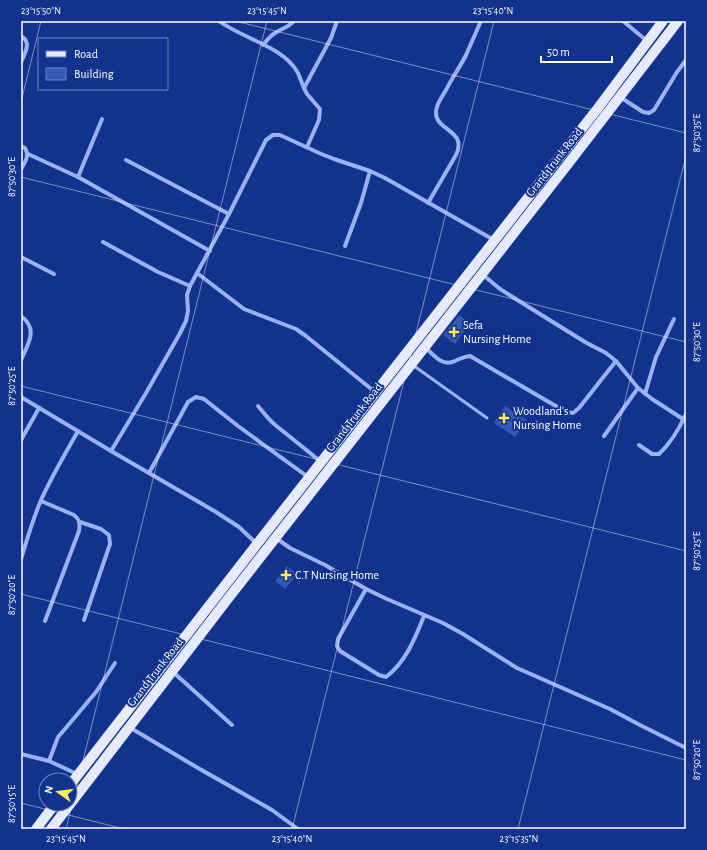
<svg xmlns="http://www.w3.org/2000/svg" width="707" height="850" viewBox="0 0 707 850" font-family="'Alegreya Sans',sans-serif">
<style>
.building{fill:#3558b5}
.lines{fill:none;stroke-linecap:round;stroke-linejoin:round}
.service{stroke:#9ab2f2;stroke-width:3}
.minor{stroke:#9ab2f2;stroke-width:4}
.primary{stroke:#e5eaff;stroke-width:10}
.ticks{fill:none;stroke:#fff;stroke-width:1;stroke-opacity:0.45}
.poi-dot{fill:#ffec5b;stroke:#11328d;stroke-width:1.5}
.labels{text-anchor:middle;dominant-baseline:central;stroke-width:4;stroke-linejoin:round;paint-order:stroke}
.street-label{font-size:12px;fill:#fff;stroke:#11328d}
.poi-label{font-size:12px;fill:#fff;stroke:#11328d;text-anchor:start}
.neatline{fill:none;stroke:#fff;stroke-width:1.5}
.ticks-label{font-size:10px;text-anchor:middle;fill:#fff}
</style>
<rect width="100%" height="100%" fill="#11328d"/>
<g class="building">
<path d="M459,315L470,323L455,344L443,335Z"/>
<path d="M505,406L527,420L515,437L494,423Z"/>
<path d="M287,566L297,574L285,589L275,581Z"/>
</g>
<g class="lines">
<path class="service" d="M414,366L487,418"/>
<g class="minor">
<path d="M219,21C243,39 283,46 298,73C300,78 302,83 304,88"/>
<path d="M623,21L647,41"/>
<path d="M21,36C32,42 25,53 21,62"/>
<path d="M263,45C267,40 270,36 275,33C281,29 289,27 294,21"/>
<path d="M620,97L643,112L649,113L654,110L677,72L686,60"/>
<path d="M21,146L25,148C30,156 25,162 21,169"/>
<path d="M307,147L319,120L320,109L307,94L304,88L331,38L337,21"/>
<path d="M28,154L78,177L210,251"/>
<path d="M126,160L229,214"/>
<path d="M78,177L102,119"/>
<path d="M428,203L456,155C468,130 435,131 436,112C436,104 442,97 446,90C452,78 460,67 466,55C471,44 476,32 481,21"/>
<path d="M103,242L158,272L190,286"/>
<path d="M345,246L361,203L370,171"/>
<path d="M21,257L54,274"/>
<path d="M197,273L244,309L296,329L306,336L375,392"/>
<path d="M482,274L500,289L519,301L585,342L606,353L616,361L638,388L652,399L686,421"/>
<path d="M21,316C39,329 28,344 21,360"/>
<path d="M426,348C434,356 443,367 455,361C462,358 462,357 470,356L566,412L573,413L579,408L616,361"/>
<path d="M645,394L656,357L674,319"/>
<path d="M21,397L111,451L216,512L239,527L256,543"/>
<path d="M258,406L268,418L274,424L320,461"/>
<path d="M604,436L638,388"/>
<path d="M21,440L39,408"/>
<path d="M639,445L652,454H659C670,444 680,427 686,414"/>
<path d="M111,451L146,393L179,335L186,321L188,311L187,295L190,286L229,214L266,140L273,135H280L319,153L334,159L370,171L385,178L494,240"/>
<path d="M149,473L188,402L196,397L204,399L238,426L308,477"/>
<path d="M41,501L74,515C80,520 80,523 79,531L45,621"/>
<path d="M80,522L101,529L109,535L110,544L84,620"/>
<path d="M276,538L290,548L325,565L366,589L387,599L443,623L463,634L517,668L610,709L640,725L686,748"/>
<path d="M21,559C27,539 33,519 41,500C52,476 65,454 78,431"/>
<path d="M366,589L338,639L337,646L340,651L379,675L386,677C406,662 415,638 424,616"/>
<path d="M173,672L232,725"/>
<path d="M129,727L198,768L272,810L298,829"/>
<path d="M21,754L49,761L77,774"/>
<path d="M49,761L58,737L65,729L96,692L115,663"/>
</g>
<g class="primary">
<path d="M70,785L257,544L598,108L663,21"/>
<path d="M36,829L55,804"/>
<path d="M51,829L227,600L568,164L678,21"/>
</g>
</g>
<path class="ticks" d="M235,21L686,133M21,102L41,21M21,177L686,342M21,386L686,551M21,594L686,760M21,803L124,829M66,829L267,21M292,829L494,21M518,829L686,156"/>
<g class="poi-dot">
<path d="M452 326h4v4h4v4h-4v4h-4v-4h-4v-4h4z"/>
<path d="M502 412h4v4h4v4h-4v4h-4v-4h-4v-4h4z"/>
<path d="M284 569h4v4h4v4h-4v4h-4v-4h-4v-4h4z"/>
</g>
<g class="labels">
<g class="street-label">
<text transform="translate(554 162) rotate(-52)">Grand Trunk Road</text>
<text transform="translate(354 417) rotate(-52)">Grand Trunk Road</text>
<text transform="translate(155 672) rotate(-52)">Grand Trunk Road</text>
</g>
<g class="poi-label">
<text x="463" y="325">Sefa<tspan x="463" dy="14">Nursing Home</tspan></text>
<text x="513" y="411">Woodland's<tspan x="513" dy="14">Nursing Home</tspan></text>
<text x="295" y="575">C.T Nursing Home</text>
</g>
</g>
<rect width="707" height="850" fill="none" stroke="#11328d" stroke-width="44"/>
<rect x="38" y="38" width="130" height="52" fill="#11328d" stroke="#7084bb"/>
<rect x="46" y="51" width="20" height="6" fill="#e5eaff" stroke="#7084bb"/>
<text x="74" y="58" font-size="12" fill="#ffffff">Road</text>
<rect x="46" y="68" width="20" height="12" fill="#3558b5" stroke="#7084bb"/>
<text x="74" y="78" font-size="12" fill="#ffffff">Building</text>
<g transform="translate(58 792) rotate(284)"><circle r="19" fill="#11328d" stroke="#7084bb"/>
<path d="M0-3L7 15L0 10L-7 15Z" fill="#ffec5b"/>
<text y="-6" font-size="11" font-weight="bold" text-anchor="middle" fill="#ffffff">N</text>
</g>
<path d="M541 56v6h71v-6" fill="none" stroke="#ffffff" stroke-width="2"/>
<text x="547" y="56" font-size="12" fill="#ffffff" stroke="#11328d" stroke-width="3" paint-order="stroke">50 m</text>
<rect x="22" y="22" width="663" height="806" class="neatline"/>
<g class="ticks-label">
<text x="41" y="14">23°15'50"N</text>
<text x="267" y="14">23°15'45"N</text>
<text x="493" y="14">23°15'40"N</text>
<text transform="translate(696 133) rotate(-90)" y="4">87°50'35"E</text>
<text transform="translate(11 177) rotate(-90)" y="4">87°50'30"E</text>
<text transform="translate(696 342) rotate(-90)" y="4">87°50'30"E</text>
<text transform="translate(11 386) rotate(-90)" y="4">87°50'25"E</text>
<text transform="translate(696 551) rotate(-90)" y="4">87°50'25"E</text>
<text transform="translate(11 595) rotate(-90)" y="4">87°50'20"E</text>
<text transform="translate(696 760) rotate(-90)" y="4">87°50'20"E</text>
<text transform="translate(11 804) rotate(-90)" y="4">87°50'15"E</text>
<text x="66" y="842">23°15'45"N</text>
<text x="292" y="842">23°15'40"N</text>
<text x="519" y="842">23°15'35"N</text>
</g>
</svg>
